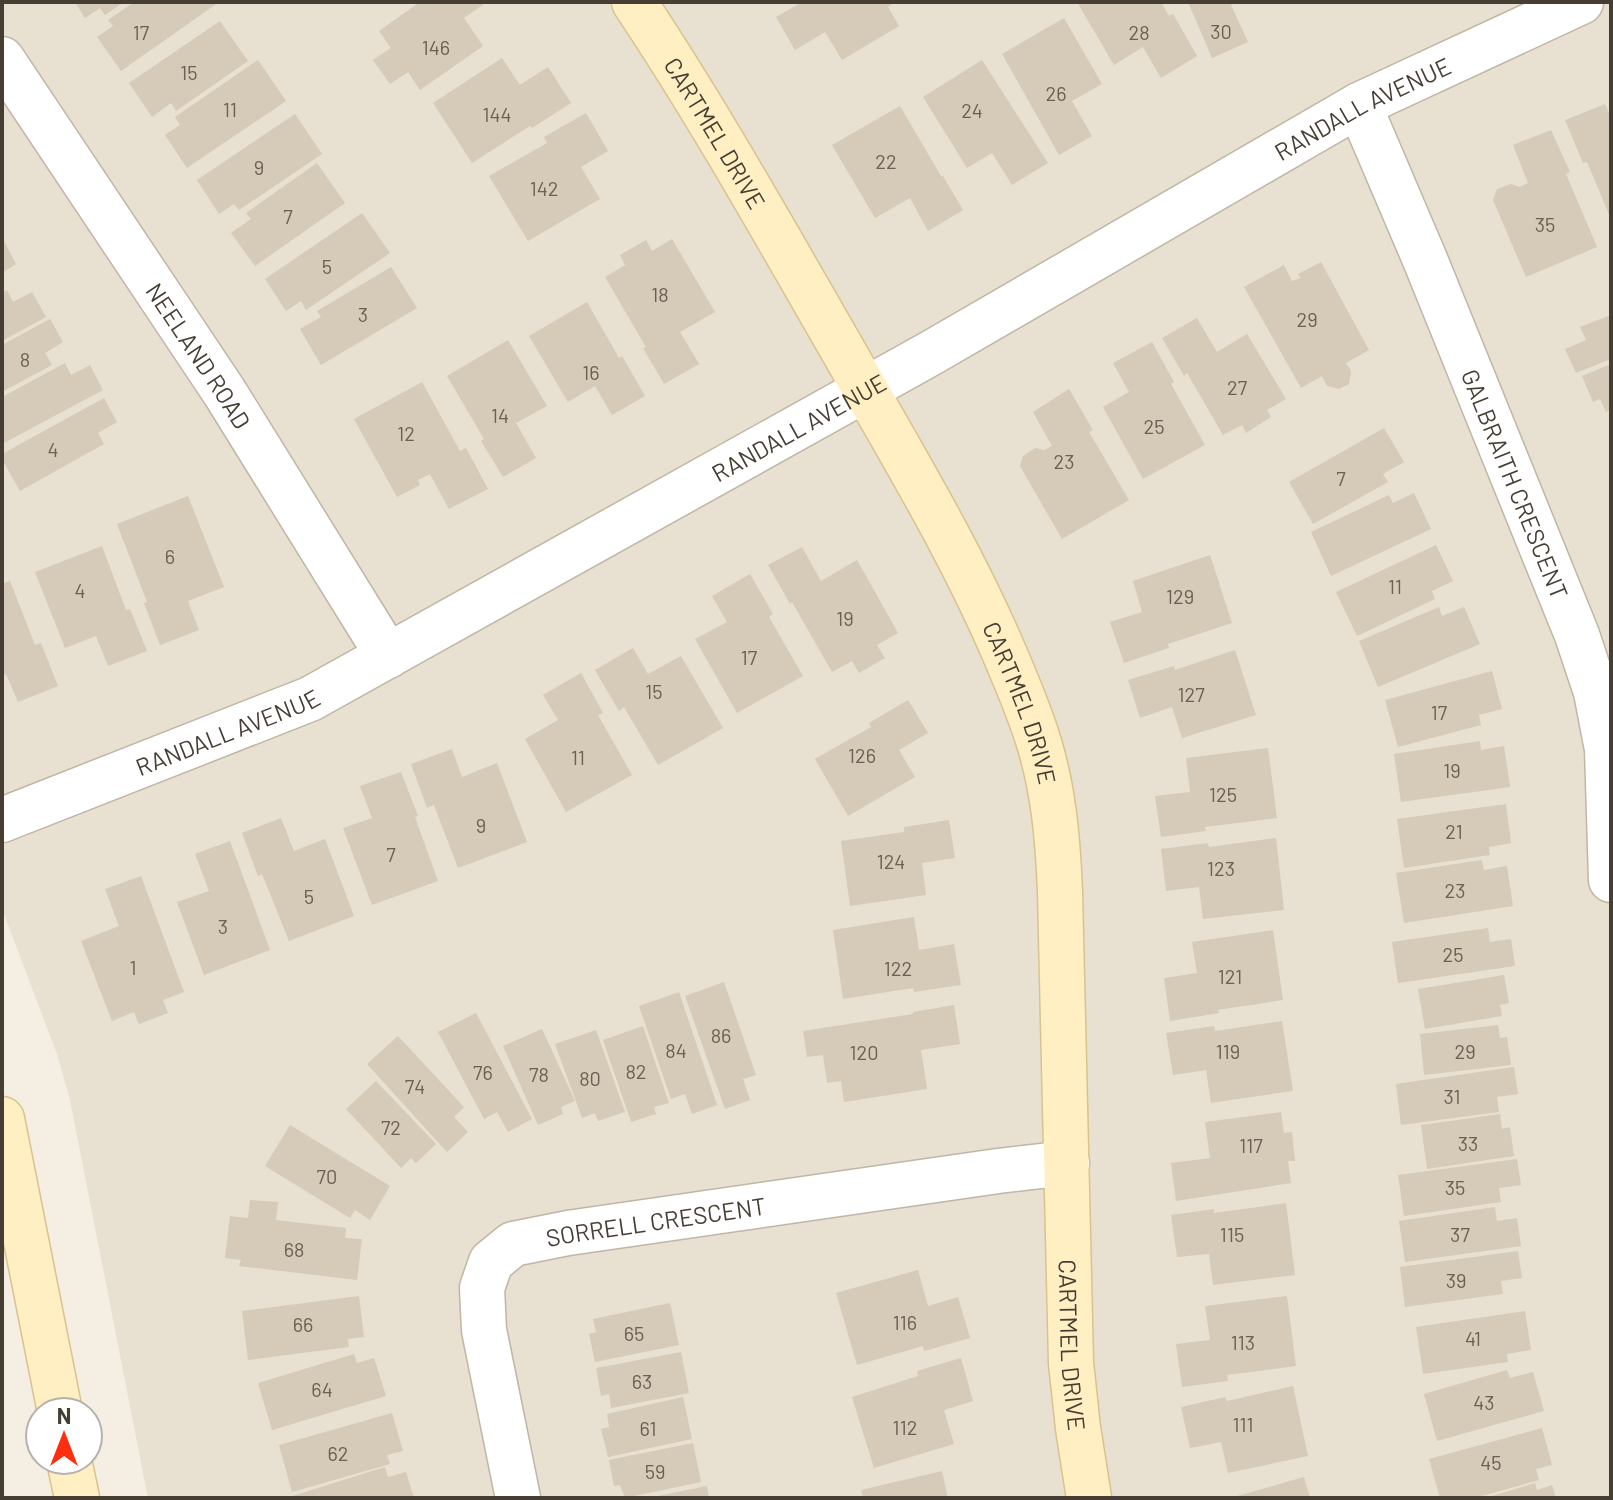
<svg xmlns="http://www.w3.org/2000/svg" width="1613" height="1500" viewBox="0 0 1613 1500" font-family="Barlow,sans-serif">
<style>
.residential{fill:#e8e0d1}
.building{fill:#d6cab8}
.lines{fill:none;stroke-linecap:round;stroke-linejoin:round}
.street-casing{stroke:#c0b6a5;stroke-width:47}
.secondary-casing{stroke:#d8c38e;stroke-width:47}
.street{stroke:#fff;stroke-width:44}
.secondary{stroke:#ffefc2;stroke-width:44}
.labels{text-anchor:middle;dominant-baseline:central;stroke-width:7;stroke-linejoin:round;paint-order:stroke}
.number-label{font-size:20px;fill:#6a6154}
.street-label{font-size:24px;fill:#463e33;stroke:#fff}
</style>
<rect width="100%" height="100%" fill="#f4eee3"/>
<path class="residential" d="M2,2H1611V1498H148L70,1100L57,1054L2,909Z"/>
<g class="building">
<path d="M75,2H124L105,15L100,8L85,18Z"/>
<path d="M134,2H219L121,71L97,37L113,26L108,20Z"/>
<path d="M420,2H487L464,18L483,46L420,90L408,72L390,84L373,60L391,48L379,31Z"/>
<path d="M802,2H895L888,7L899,26L842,60L825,32L795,50L776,17Z"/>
<path d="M1077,2H1161L1169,16L1173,14L1197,56L1161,78L1143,47L1114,65Z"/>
<path d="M1188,2H1238L1231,5L1248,42L1212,58Z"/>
<path d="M1064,18L1102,84L1072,101L1092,136L1059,155L1002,54Z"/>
<path d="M220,21L248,61L176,111L171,103L152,117L129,83Z"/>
<path d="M502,58L520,85L548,67L571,103L532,128L530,126L472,163L433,103Z"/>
<path d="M258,60L286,101L187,168L165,135L180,125L175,117Z"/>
<path d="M982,60L1048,163L1012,185L992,153L967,168L923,97Z"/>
<path d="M1605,104L1611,118V219L1587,162L1583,163L1565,120Z"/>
<path d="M900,106L941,176H943L963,210L928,231L910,198L875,218L832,145Z"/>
<path d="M586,113L608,151L581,167L600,199L528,241L489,176L547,143L544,137Z"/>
<path d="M295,114L322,154L239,210L234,204L219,214L197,180Z"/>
<path d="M1551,130L1570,172L1566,174L1597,247L1526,277L1493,200L1497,189L1511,184L1519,187L1528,183L1513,145Z"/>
<path d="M317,163L345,203L255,266L231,233L251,219L246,213Z"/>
<path d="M362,213L390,253L306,310L301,301L286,311L265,279Z"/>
<path d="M2,237L16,264L2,273Z"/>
<path d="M672,239L715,312L680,332L699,364L664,384L643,348L646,347L605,277L625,265L620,255L646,240L652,251Z"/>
<path d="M1321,262L1369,350L1346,363L1351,371L1349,384L1339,389L1327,386L1322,376L1301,388L1244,287L1284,265L1292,281L1301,278L1298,274Z"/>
<path d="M391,267L417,308L321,365L300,329L321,317L317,311Z"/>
<path d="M7,290L13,302L32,292L46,317L2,341V293Z"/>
<path d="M587,302L619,358L622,356L645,396L612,415L595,386L568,402L529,336Z"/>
<path d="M1611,315V359L1576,373L1565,349L1586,340L1580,327Z"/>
<path d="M1197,318L1217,352L1247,334L1286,399L1267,410L1271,417L1246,433L1242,425L1223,435L1187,373L1184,376L1162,338Z"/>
<path d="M50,319L63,342L45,353L52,365L2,392V345Z"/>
<path d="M508,340L547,406L516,423L536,458L503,477L481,441L484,439L447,376Z"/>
<path d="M1152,342L1174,382L1171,384L1205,445L1143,479L1103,407L1129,392L1113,363Z"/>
<path d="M65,363L71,375L90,365L103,390L2,444V397Z"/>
<path d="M1611,364V410L1606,412L1600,399L1593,402L1582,376Z"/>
<path d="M422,382L460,451L466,448L488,489L449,509L430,474L418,480L420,485L397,497L354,419Z"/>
<path d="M1069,389L1093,430L1089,432L1129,500L1062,539L1020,466L1023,456L1035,448L1044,450L1052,446L1033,412Z"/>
<path d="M104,398L117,422L98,433L104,444L20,491L2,459V454Z"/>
<path d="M1384,428L1404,462L1383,474L1388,482L1313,524L1289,482Z"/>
<path d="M1414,493L1431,529L1331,576L1311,532L1389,495L1393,503Z"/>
<path d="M188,496L224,587L188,601L199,630L160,645L144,603L147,602L117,524Z"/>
<path d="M1436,545L1453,581L1432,591L1435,599L1357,636L1336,592Z"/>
<path d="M102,546L126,610L130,609L147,651L108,666L96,636L65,648L35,572Z"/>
<path d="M802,547L821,581L857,560L898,633L877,645L885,658L859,673L852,661L832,672L792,602L790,604L768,565Z"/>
<path d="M1210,555L1232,623L1168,644L1169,648L1124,663L1110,622L1142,612L1133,581Z"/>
<path d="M750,574L773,614L769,617L803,676L737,713L695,639L727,622L712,596Z"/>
<path d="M10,581L35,645L41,643L58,686L18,702L6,674L2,675V584Z"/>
<path d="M1439,607L1442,616L1464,607L1480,644L1378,687L1359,641Z"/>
<path d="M633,648L648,674L681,656L723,728L658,765L624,707L619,711L595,670Z"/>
<path d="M1235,650L1256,715L1182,738L1172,707L1140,718L1128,680L1174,666L1175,670Z"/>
<path d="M1492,671L1502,709L1479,715L1481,725L1398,747L1385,700Z"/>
<path d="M581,673L603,713L598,715L632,775L566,812L525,739L558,720L543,695Z"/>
<path d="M908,700L928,733L899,750L915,777L848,816L815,759L871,727L869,723Z"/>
<path d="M1480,741L1481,750L1504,746L1510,787L1401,802L1394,754Z"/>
<path d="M1268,748L1277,818L1205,827L1206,831L1161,837L1155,796L1190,792L1186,758Z"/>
<path d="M452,749L462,777L497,763L527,842L458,868L434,805L427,808L411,764Z"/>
<path d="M401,772L418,816L415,817L438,881L372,905L343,828L372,818L360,786Z"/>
<path d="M1506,804L1511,843L1489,847L1490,855L1404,868L1397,819Z"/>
<path d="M281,818L294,851L325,839L354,916L289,941L262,874L258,876L242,833Z"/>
<path d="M949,820L955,858L922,863L926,895L850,906L841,841L904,832V827Z"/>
<path d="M1276,838L1284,910L1203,919L1199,887L1166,891L1161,849L1208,843L1209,847Z"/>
<path d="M230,841L270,950L204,975L177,902L209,891L195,854Z"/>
<path d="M1482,860L1484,870L1507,866L1513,906L1404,923L1396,873Z"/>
<path d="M141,876L184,992L163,1000L168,1013L139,1024L134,1012L112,1021L81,941L119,926L105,889Z"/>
<path d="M914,917L919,950L954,944L961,985L914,992L913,988L843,999L833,930Z"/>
<path d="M1488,928L1490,942L1511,939L1515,966L1398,983L1392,942Z"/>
<path d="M1273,930L1283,1000L1218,1010L1219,1013L1170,1021L1164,978L1197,973L1192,942Z"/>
<path d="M1504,975L1509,1003L1500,1005L1502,1016L1425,1029L1418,989Z"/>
<path d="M724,982L756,1075L743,1079L750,1100L725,1109L685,996Z"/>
<path d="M679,992L717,1105L692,1114L685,1094L671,1099L639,1006Z"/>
<path d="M954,1005L960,1044L921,1050L927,1089L844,1102L841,1081L827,1083L823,1055L807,1057L803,1031L913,1014V1012Z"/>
<path d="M476,1013L532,1119L508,1132L497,1112L484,1119L438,1032Z"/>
<path d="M1282,1021L1293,1091L1211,1103L1206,1070L1173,1075L1166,1033L1214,1026L1215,1031Z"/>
<path d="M1498,1025L1500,1038L1507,1037L1511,1065L1424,1075L1420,1034Z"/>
<path d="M643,1026L669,1103L654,1107L656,1114L631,1122L603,1040Z"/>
<path d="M542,1029L575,1101L561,1107L563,1114L538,1125L503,1046Z"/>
<path d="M596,1030L625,1112L598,1121L595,1113L582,1118L555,1044Z"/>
<path d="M398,1036L464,1107L454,1117L468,1132L447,1152L367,1064Z"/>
<path d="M1514,1067L1518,1094L1497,1097L1499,1112L1401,1125L1396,1084Z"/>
<path d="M376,1081L436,1144L416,1163L411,1158L401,1168L346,1109Z"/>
<path d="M1281,1112L1284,1133L1292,1132L1295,1161H1288L1291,1183L1176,1201L1171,1163L1210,1158L1205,1122Z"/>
<path d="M1500,1114L1502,1129L1510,1127L1514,1156L1427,1169L1421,1125Z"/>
<path d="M290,1125L390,1186L370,1220L355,1210L350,1218L265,1166Z"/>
<path d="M1517,1159L1521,1185L1499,1188L1501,1202L1404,1216L1398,1175Z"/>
<path d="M250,1200L278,1202L276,1220L346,1228L345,1238L362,1239L357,1280L239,1266L241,1260L225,1258L230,1216L248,1218Z"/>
<path d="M1286,1203L1295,1275L1213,1285L1209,1254L1177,1257L1171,1215L1214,1209V1213Z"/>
<path d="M1495,1207L1497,1221L1517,1218L1521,1246L1405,1262L1399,1221Z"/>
<path d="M1518,1251L1522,1278L1501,1281L1503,1294L1405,1307L1400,1267Z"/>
<path d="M918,1270L928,1306L958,1297L970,1338L924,1351L923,1346L857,1365L836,1293Z"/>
<path d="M359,1296L364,1337L348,1339L349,1347L248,1360L242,1311Z"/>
<path d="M1287,1296L1296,1366L1227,1375L1228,1381L1182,1387L1176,1344L1210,1340L1205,1306Z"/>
<path d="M670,1303L679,1345L595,1362L589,1334L596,1332L593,1319Z"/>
<path d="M1525,1311L1531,1350L1507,1354L1508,1362L1423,1374L1416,1327Z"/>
<path d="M681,1352L689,1393L611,1408L609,1394L601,1396L596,1368Z"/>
<path d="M354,1354L357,1363L374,1358L386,1396L272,1430L258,1383Z"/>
<path d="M961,1358L973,1401L944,1410L954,1444L874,1468L852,1397L918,1376L917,1371Z"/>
<path d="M1507,1370L1510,1378L1533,1372L1544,1411L1437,1441L1424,1394Z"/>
<path d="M1293,1386L1308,1456L1228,1473L1221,1442L1190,1448L1181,1407L1225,1397L1227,1401Z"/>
<path d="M683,1397L692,1439L608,1457L601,1429L609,1427L607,1414Z"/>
<path d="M392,1413L403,1451L387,1455L390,1464L292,1492L279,1445Z"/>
<path d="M1542,1428L1552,1465L1536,1469L1539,1480L1475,1498H1440L1429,1459Z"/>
<path d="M693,1443L701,1482L625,1498L620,1485L614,1486L609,1460Z"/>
<path d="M385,1467L388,1477L406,1472L414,1498H286Z"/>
<path d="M942,1471L948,1498H863L861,1490Z"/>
<path d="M1304,1477L1310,1498H1235L1234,1497Z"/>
<path d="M1535,1483L1537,1490L1552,1485L1556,1498H1486Z"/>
<path d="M707,1486L709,1498H653V1497Z"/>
</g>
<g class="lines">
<defs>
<g id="street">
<path id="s1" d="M2,59L225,393L388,656"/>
<path id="s2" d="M1359,105L1426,262L1577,635L1596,692L1607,749L1611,880"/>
<path id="s3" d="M2,820L310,699L931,353L1359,105L1581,2"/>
<path id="s4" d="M518,1498L484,1330L482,1288L491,1262L513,1244L568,1233L998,1171L1067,1163"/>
</g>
<g id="secondary">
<path id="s5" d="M634,2C710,116 777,236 845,354C903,456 964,556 1009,664C1020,690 1031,716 1039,743C1054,792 1058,842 1060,892L1071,1363L1078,1428L1089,1498"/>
<path d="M2,1119L60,1412"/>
<path d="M69,1460L77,1498"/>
</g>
</defs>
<use href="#street" class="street-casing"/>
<use href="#secondary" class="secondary-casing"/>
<use href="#street" class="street"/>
<use href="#secondary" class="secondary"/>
</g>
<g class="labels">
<g class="number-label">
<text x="1221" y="31">30</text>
<text x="141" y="32">17</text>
<text x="1139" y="32">28</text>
<text x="436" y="47">146</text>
<text x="189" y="72">15</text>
<text x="1056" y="93">26</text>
<text x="230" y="109">11</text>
<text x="972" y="110">24</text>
<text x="497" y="114">144</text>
<text x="886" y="161">22</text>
<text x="259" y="167">9</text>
<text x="544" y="188">142</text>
<text x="288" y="216">7</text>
<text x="1545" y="224">35</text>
<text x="327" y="266">5</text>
<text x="660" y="294">18</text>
<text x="363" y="314">3</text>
<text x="1307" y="319">29</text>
<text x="25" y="359">8</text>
<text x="591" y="372">16</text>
<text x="1237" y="387">27</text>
<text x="500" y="415">14</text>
<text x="1154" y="426">25</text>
<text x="406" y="433">12</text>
<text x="53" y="449">4</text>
<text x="1064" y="461">23</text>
<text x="1341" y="478">7</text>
<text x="170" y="556">6</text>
<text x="1395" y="586">11</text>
<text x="80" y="590">4</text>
<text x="1180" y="596">129</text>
<text x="845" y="618">19</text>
<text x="749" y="657">17</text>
<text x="654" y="691">15</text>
<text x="1191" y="694">127</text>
<text x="1439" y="712">17</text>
<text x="862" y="755">126</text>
<text x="578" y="757">11</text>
<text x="1452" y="770">19</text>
<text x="1223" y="794">125</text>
<text x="481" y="825">9</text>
<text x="1454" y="831">21</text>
<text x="391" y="854">7</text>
<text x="891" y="861">124</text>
<text x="1221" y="868">123</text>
<text x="1455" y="890">23</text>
<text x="309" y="896">5</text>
<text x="223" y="926">3</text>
<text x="1453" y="954">25</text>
<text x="133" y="967">1</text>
<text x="898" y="968">122</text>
<text x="1230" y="976">121</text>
<text x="721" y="1035">86</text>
<text x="676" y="1050">84</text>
<text x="1228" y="1051">119</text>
<text x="1465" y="1051">29</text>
<text x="864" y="1052">120</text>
<text x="636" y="1071">82</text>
<text x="483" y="1072">76</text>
<text x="539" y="1074">78</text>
<text x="590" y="1078">80</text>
<text x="415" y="1086">74</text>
<text x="1452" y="1096">31</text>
<text x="391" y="1127">72</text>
<text x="1468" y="1143">33</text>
<text x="1251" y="1145">117</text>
<text x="327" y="1176">70</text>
<text x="1455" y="1187">35</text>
<text x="1232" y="1234">115</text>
<text x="1460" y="1234">37</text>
<text x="294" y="1249">68</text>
<text x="1456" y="1280">39</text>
<text x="905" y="1322">116</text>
<text x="303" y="1324">66</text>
<text x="634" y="1333">65</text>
<text x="1473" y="1338">41</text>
<text x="1243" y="1342">113</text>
<text x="642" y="1381">63</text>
<text x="322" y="1389">64</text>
<text x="1484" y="1402">43</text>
<text x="1243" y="1424">111</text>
<text x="905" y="1427">112</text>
<text x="648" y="1428">61</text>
<text x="338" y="1453">62</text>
<text x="1491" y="1462">45</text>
<text x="655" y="1471">59</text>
</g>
<g class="street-label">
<text stroke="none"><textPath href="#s3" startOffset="1538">RANDALL AVENUE</textPath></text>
<text stroke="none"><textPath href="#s5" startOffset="154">CARTMEL DRIVE</textPath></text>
<text stroke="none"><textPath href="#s1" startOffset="356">NEELAND ROAD</textPath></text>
<text stroke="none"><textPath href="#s3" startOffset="890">RANDALL AVENUE</textPath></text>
<text stroke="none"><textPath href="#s2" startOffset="410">GALBRAITH CRESCENT</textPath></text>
<text stroke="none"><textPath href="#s5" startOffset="802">CARTMEL DRIVE</textPath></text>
<text stroke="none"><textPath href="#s3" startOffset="242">RANDALL AVENUE</textPath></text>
<text stroke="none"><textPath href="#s4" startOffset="414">SORRELL CRESCENT</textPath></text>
<text stroke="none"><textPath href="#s5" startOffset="1450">CARTMEL DRIVE</textPath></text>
</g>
</g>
<rect width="1613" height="1500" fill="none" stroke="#463e33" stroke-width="8"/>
<g transform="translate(64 1436)"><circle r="38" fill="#ffffff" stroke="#b5b2ad" stroke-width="2"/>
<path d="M0-6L14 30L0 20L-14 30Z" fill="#ff2e0f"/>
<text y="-12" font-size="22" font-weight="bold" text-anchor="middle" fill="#463e33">N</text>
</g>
</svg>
